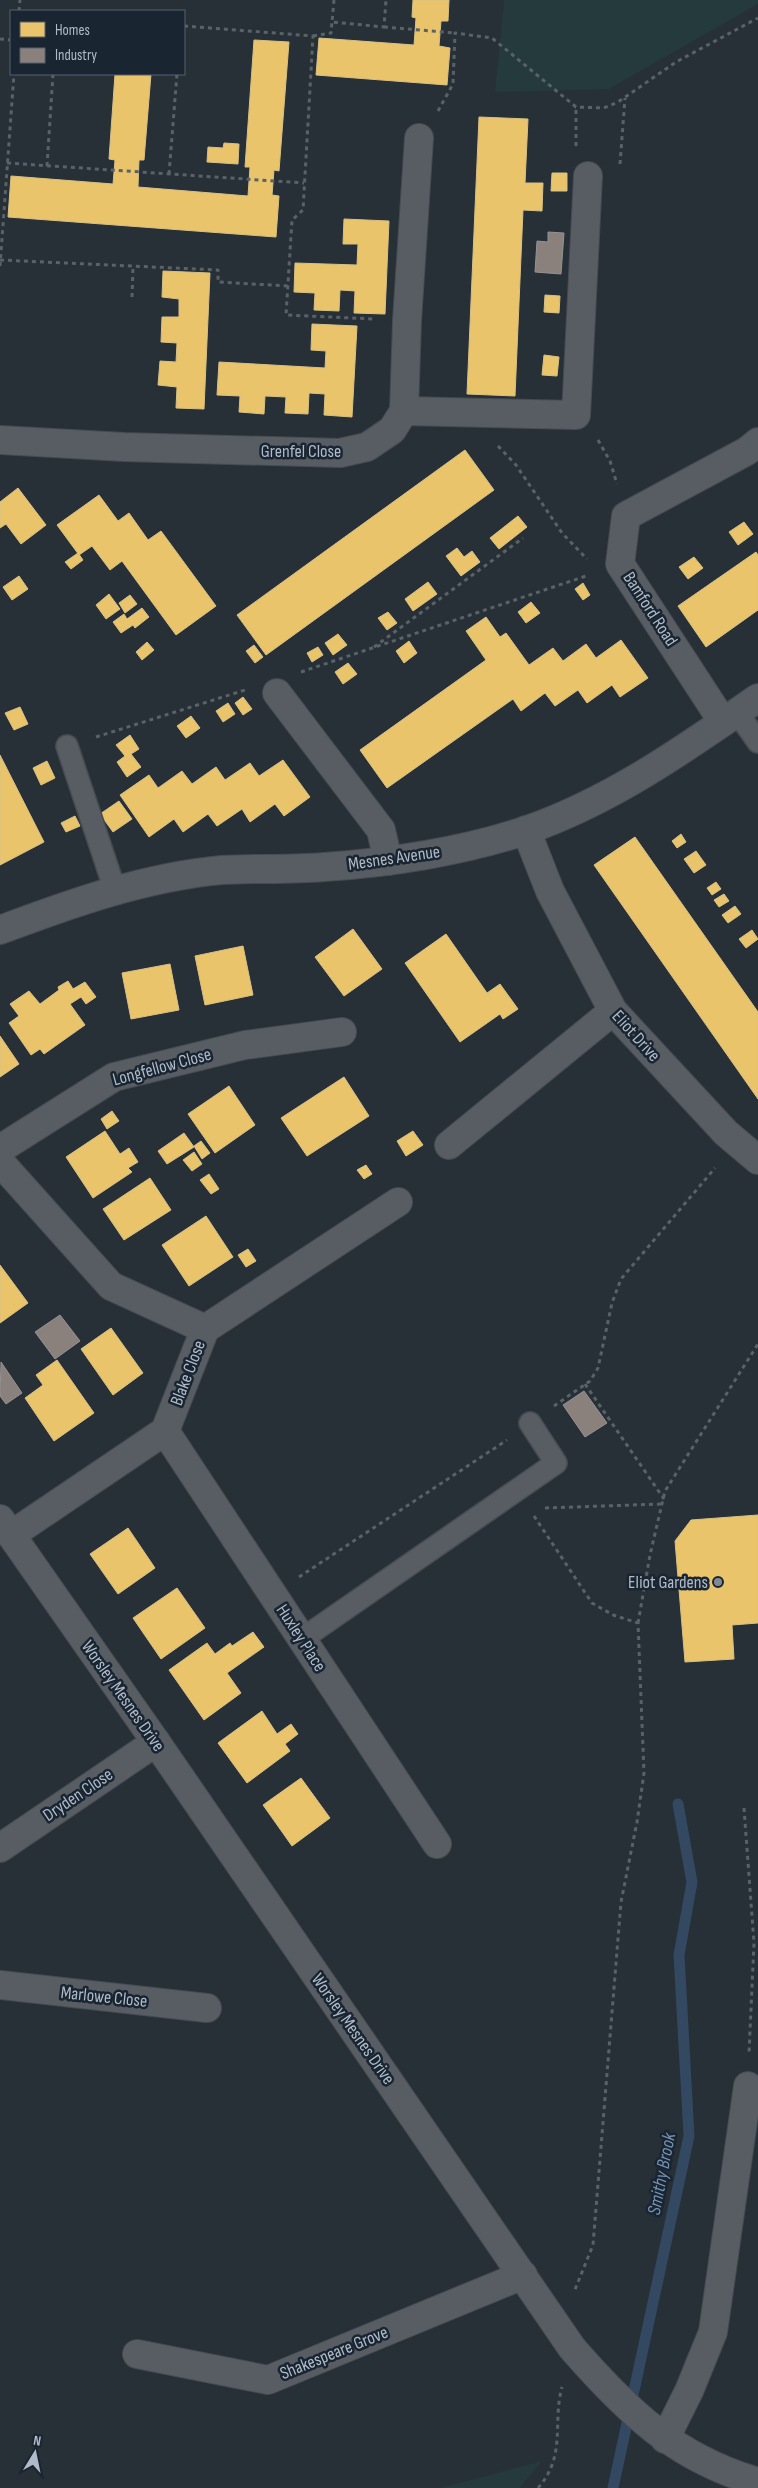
<svg xmlns="http://www.w3.org/2000/svg" width="758" height="2488" viewBox="0 0 758 2488" font-family="'Sofia Sans Condensed',sans-serif">
<style>
.green{fill:#243a3d}
.homes{fill:#e9c46a;stroke:#d8c186}
.industry{fill:#8a817c;stroke:#959293}
.lines{fill:none;stroke-linecap:round;stroke-linejoin:round}
.stream{stroke:#334861;stroke-width:11}
.service-casing{stroke:#464b51;stroke-width:24}
.minor-casing{stroke:#464b51;stroke-width:30}
.tertiary-casing{stroke:#464b51;stroke-width:30}
.path{stroke:#5a6268;stroke-width:3;stroke-dasharray:4 4;stroke-linecap:butt}
.service{stroke:#585d64;stroke-width:21}
.minor{stroke:#585d64;stroke-width:28}
.tertiary{stroke:#585d64;stroke-width:28}
.poi-dot{fill:#808996;stroke:#1a2532;stroke-width:2}
.labels{text-anchor:middle;dominant-baseline:central;stroke-width:5;stroke-linejoin:round;paint-order:stroke}
.street-label{font-size:18px;fill:#b0bac9;stroke:#1a2532}
.poi-label{font-size:18px;fill:#b0bac9;stroke:#1a2532;text-anchor:end}
.water-label{font-size:19px;font-style:italic;fill:#7692b2;stroke:#1a2532}
</style>
<rect width="100%" height="100%" fill="#272f37"/>
<g class="green">
<path d="M504,0H758V4L609,89L495,92Z"/>
<path d="M542,2461L520,2488H441Z"/>
</g>
<g class="homes">
<path d="M413,0H449L448,21H441L439,46L450,48L447,85L316,75L319,38L414,45L416,18L412,17Z"/>
<path d="M254,40L289,42L279,171L274,170L272,195L279,196L276,237L8,217L11,176L113,184L115,160L109,159L115,74H151L144,160H139L138,187L248,196L250,167H245Z"/>
<path d="M479,117L528,119L525,183H543L542,211L523,210L515,396L467,394Z"/>
<path d="M224,143L239,144L238,164L207,162L208,147L223,148Z"/>
<path d="M552,173H567V191H551Z"/>
<path d="M344,219L389,221L385,314L354,313L355,291L340,290L339,311L314,310L315,293L294,292L295,263L357,265L358,244H343Z"/>
<path d="M163,271L210,273L204,409L176,408L177,387L158,385L160,361L176,362L177,343L161,342L162,317H179V299L162,297Z"/>
<path d="M545,295L560,296L559,313L544,312Z"/>
<path d="M312,324L357,326L352,417L324,415L325,394L309,393L308,414L285,413L286,397L265,396L264,414L239,412L240,396L217,395L219,362L325,368L326,351L311,350Z"/>
<path d="M544,355L559,357L557,376L542,375Z"/>
<path d="M465,450L494,490L266,655L237,615Z"/>
<path d="M18,488L46,525L21,544L6,524L0,528V502Z"/>
<path d="M99,495L118,521L129,513L148,540L161,531L216,606L176,635L122,561L110,570L92,546L79,555L57,525Z"/>
<path d="M518,516L527,527L499,549L490,538Z"/>
<path d="M744,522L753,534L738,545L729,532Z"/>
<path d="M457,548L464,557L472,551L480,562L461,576L446,556Z"/>
<path d="M756,552L758,555V610L706,647L678,606Z"/>
<path d="M78,553L83,560L71,569L65,562Z"/>
<path d="M694,557L703,568L688,579L679,567Z"/>
<path d="M19,576L28,589L12,600L3,587Z"/>
<path d="M428,582L437,594L413,611L405,599Z"/>
<path d="M583,583L590,595L583,600L575,589Z"/>
<path d="M109,594L120,609L106,619L96,605Z"/>
<path d="M130,595L137,604L125,613L119,603Z"/>
<path d="M531,602L540,613L526,623L518,612Z"/>
<path d="M142,608L149,617L135,628L133,625L121,633L113,622L124,614L127,619Z"/>
<path d="M388,612L397,623L387,630L378,618Z"/>
<path d="M486,617L500,637L506,633L529,665L553,648L563,661L586,644L596,658L621,640L648,678L620,697L612,685L587,703L578,690L555,706L545,693L521,711L513,699L387,788L360,750L486,660L466,631Z"/>
<path d="M338,634L347,645L333,655L325,643Z"/>
<path d="M409,641L417,653L404,663L396,651Z"/>
<path d="M147,642L154,650L142,660L136,652Z"/>
<path d="M254,645L263,657L255,663L246,651Z"/>
<path d="M318,647L323,655L312,662L307,653Z"/>
<path d="M348,663L357,674L343,684L335,672Z"/>
<path d="M243,697L252,709L243,715L235,703Z"/>
<path d="M228,703L235,714L223,722L216,711Z"/>
<path d="M20,707L28,724L14,730L5,713Z"/>
<path d="M191,716L200,728L186,738L177,726Z"/>
<path d="M130,735L139,749L131,754L141,767L127,777L117,762L125,756L116,745Z"/>
<path d="M0,755L44,842L0,865Z"/>
<path d="M283,760L310,797L284,816L275,804L250,822L242,809L217,826L208,814L183,832L174,819L149,837L120,795L149,775L158,788L182,771L192,784L216,767L225,780L250,763L259,776Z"/>
<path d="M47,761L55,778L41,785L33,768Z"/>
<path d="M119,801L132,819L113,832L100,814Z"/>
<path d="M75,816L80,826L66,832L61,823Z"/>
<path d="M681,834L686,842L677,848L672,841Z"/>
<path d="M635,837L758,1012V1099L594,865Z"/>
<path d="M696,851L706,865L694,873L684,859Z"/>
<path d="M716,882L721,889L712,895L707,888Z"/>
<path d="M724,894L729,901L719,907L714,900Z"/>
<path d="M735,906L741,914L728,923L722,915Z"/>
<path d="M353,929L382,969L344,996L315,957Z"/>
<path d="M752,930L758,939L746,948L739,939Z"/>
<path d="M446,934L487,993L500,984L518,1009L503,1019L500,1014L460,1042L405,963Z"/>
<path d="M243,946L253,995L205,1005L195,956Z"/>
<path d="M170,964L179,1010L131,1019L122,973Z"/>
<path d="M68,981L73,989L85,982L96,997L86,1004L81,997L70,1004L85,1025L44,1054L40,1049L31,1055L9,1023L19,1016L10,1004L29,991L40,1004L59,990L58,987Z"/>
<path d="M0,1036L19,1064L0,1077Z"/>
<path d="M344,1077L369,1116L307,1156L281,1118Z"/>
<path d="M229,1086L255,1125L215,1153L188,1114Z"/>
<path d="M112,1111L119,1121L107,1129L101,1119Z"/>
<path d="M105,1131L120,1154L129,1148L138,1162L128,1168L132,1172L93,1198L66,1157Z"/>
<path d="M413,1131L423,1145L406,1156L397,1141Z"/>
<path d="M184,1133L194,1147L167,1164L158,1151Z"/>
<path d="M201,1141L210,1153L202,1159L194,1146Z"/>
<path d="M194,1152L202,1164L192,1171L183,1160Z"/>
<path d="M366,1165L372,1174L364,1179L357,1170Z"/>
<path d="M209,1174L219,1189L211,1194L200,1180Z"/>
<path d="M150,1178L171,1210L124,1240L103,1209Z"/>
<path d="M206,1216L233,1257L189,1286L162,1245Z"/>
<path d="M248,1249L256,1261L246,1267L238,1255Z"/>
<path d="M0,1265L28,1303L0,1323Z"/>
<path d="M111,1328L143,1373L113,1395L81,1349Z"/>
<path d="M57,1360L94,1413L54,1441L25,1398L43,1385L36,1375Z"/>
<path d="M758,1515V1623L732,1625L734,1659L685,1662L675,1541L691,1520Z"/>
<path d="M128,1528L155,1568L118,1594L90,1554Z"/>
<path d="M177,1588L205,1628L161,1659L133,1618Z"/>
<path d="M253,1632L264,1647L227,1673L241,1693L204,1720L169,1670L207,1643L215,1654L230,1643L232,1646Z"/>
<path d="M262,1711L277,1734L291,1724L298,1734L285,1744L290,1751L247,1783L218,1743Z"/>
<path d="M301,1778L330,1818L292,1846L263,1805Z"/>
</g>
<g class="industry">
<path d="M548,232L564,233L561,274L535,272L537,241L548,242Z"/>
<path d="M60,1315L80,1341L55,1359L35,1332Z"/>
<path d="M1,1362L22,1393L6,1404L0,1396Z"/>
<path d="M584,1391L607,1423L585,1437L563,1405Z"/>
</g>
<g class="lines">
<path class="stream" d="M613,2488L689,2136L679,1955L692,1882L678,1804"/>
<defs>
<g id="service">
<path d="M737,712L758,742"/>
<path d="M67,746L115,890"/>
<path d="M302,1639L556,1463L530,1423"/>
</g>
<g id="minor">
<path d="M404,411L576,415L588,176"/>
<path d="M0,440L124,447L340,453L367,447L392,430L404,411L407,321L419,138"/>
<path d="M277,693L381,830L388,861"/>
<path d="M723,722L620,564L626,516L747,451L758,442"/>
<path d="M526,830L550,891L613,1011L726,1133L758,1160"/>
<path d="M0,930C72,903 145,877 222,870C256,868 290,870 324,867C389,863 465,851 527,830C611,801 686,748 758,698"/>
<path d="M449,1145L613,1011"/>
<path d="M0,1149L114,1077L245,1045L342,1032"/>
<path d="M0,1162L111,1286L205,1329"/>
<path d="M165,1431L437,1844"/>
<path d="M11,1535L165,1431L205,1329L398,1202"/>
<path d="M0,1848L156,1742"/>
<path d="M0,1985L207,2008"/>
<path d="M137,2354L268,2380L523,2275"/>
<path d="M665,2439L689,2391L713,2332L748,2086"/>
</g>
<path id="tertiary" d="M0,1519L156,1742L572,2348C627,2411 675,2458 758,2482"/>
</defs>
<use href="#service" class="service-casing"/>
<use href="#minor" class="minor-casing"/>
<use href="#tertiary" class="tertiary-casing"/>
<g class="path">
<path d="M334,0L332,22L384,27L386,0"/>
<path d="M19,11L20,0"/>
<path d="M184,26L313,36L303,210L292,220L286,315L374,319"/>
<path d="M384,27L455,33"/>
<path d="M313,36L331,33L332,22"/>
<path d="M0,39L11,40"/>
<path d="M438,111L453,84L455,33L492,38L576,107L604,108L618,102L676,62L758,18"/>
<path d="M576,146V107"/>
<path d="M7,163L304,183"/>
<path d="M620,164L625,98"/>
<path d="M47,166L53,74"/>
<path d="M169,174L177,74"/>
<path d="M0,260L218,270V282L288,286"/>
<path d="M0,266L14,74"/>
<path d="M132,297L133,267"/>
<path d="M598,440L610,461L617,484"/>
<path d="M498,446L516,465L562,533L587,559"/>
<path d="M374,647L523,538"/>
<path d="M301,672L589,575"/>
<path d="M96,737L245,690"/>
<path d="M585,1384L664,1499"/>
<path d="M554,1406L590,1381L598,1368L612,1303L621,1279L715,1168"/>
<path d="M545,1508L662,1504"/>
<path d="M534,1516L592,1603L613,1615L638,1623L644,1773L637,1822L621,1902L593,2245L574,2292"/>
<path d="M299,1577L507,1440"/>
<path d="M638,1623L650,1555L665,1491L758,1344"/>
<path d="M744,1808L754,1943L749,2053"/>
<path d="M538,2488C567,2455 552,2423 562,2387"/>
</g>
<use href="#service" class="service"/>
<use href="#minor" class="minor"/>
<use href="#tertiary" class="tertiary"/>
</g>
<circle class="poi-dot" cx="718" cy="1582" r="5"/>
<g class="labels">
<g class="street-label">
<text x="301" y="451">Grenfel Close</text>
<text transform="translate(650 609) rotate(57)">Bamford Road</text>
<text transform="translate(394 858) rotate(-8)">Mesnes Avenue</text>
<text transform="translate(636 1036) rotate(48)">Eliot Drive</text>
<text transform="translate(162 1067) rotate(-15)">Longfellow Close</text>
<text transform="translate(188 1373) rotate(-69)">Blake Close</text>
<text transform="translate(301 1638) rotate(57)">Huxley Place</text>
<text transform="translate(123 1696) rotate(55)">Worsley Mesnes Drive</text>
<text transform="translate(78 1795) rotate(-34)">Dryden Close</text>
<text transform="translate(104 1997) rotate(6)">Marlowe Close</text>
<text transform="translate(353 2029) rotate(55)">Worsley Mesnes Drive</text>
<text transform="translate(334 2353) rotate(-22)">Shakespeare Grove</text>
</g>
<g class="poi-label">
<text x="708" y="1582">Eliot Gardens</text>
</g>
<g class="water-label">
<text transform="translate(662 2174) rotate(-79)">Smithy Brook</text>
</g>
</g>
<rect x="10" y="10" width="175" height="65" fill="#1a2532" stroke="#56616e"/>
<rect x="20" y="22" width="25" height="15" fill="#e9c46a" stroke="#56616e"/>
<text x="55" y="35" font-size="15" fill="#b0bac9">Homes</text>
<rect x="20" y="48" width="25" height="15" fill="#8a817c" stroke="#56616e"/>
<text x="55" y="60" font-size="15" fill="#b0bac9">Industry</text>
<g transform="translate(35 2453) rotate(10)" stroke="#1a2532" stroke-width="4" paint-order="stroke">
<path d="M0-4L9 19L0 12L-9 19Z" fill="#b0bac9"/>
<text y="-8" font-size="14" font-weight="bold" text-anchor="middle" fill="#b0bac9">N</text>
</g>
</svg>
